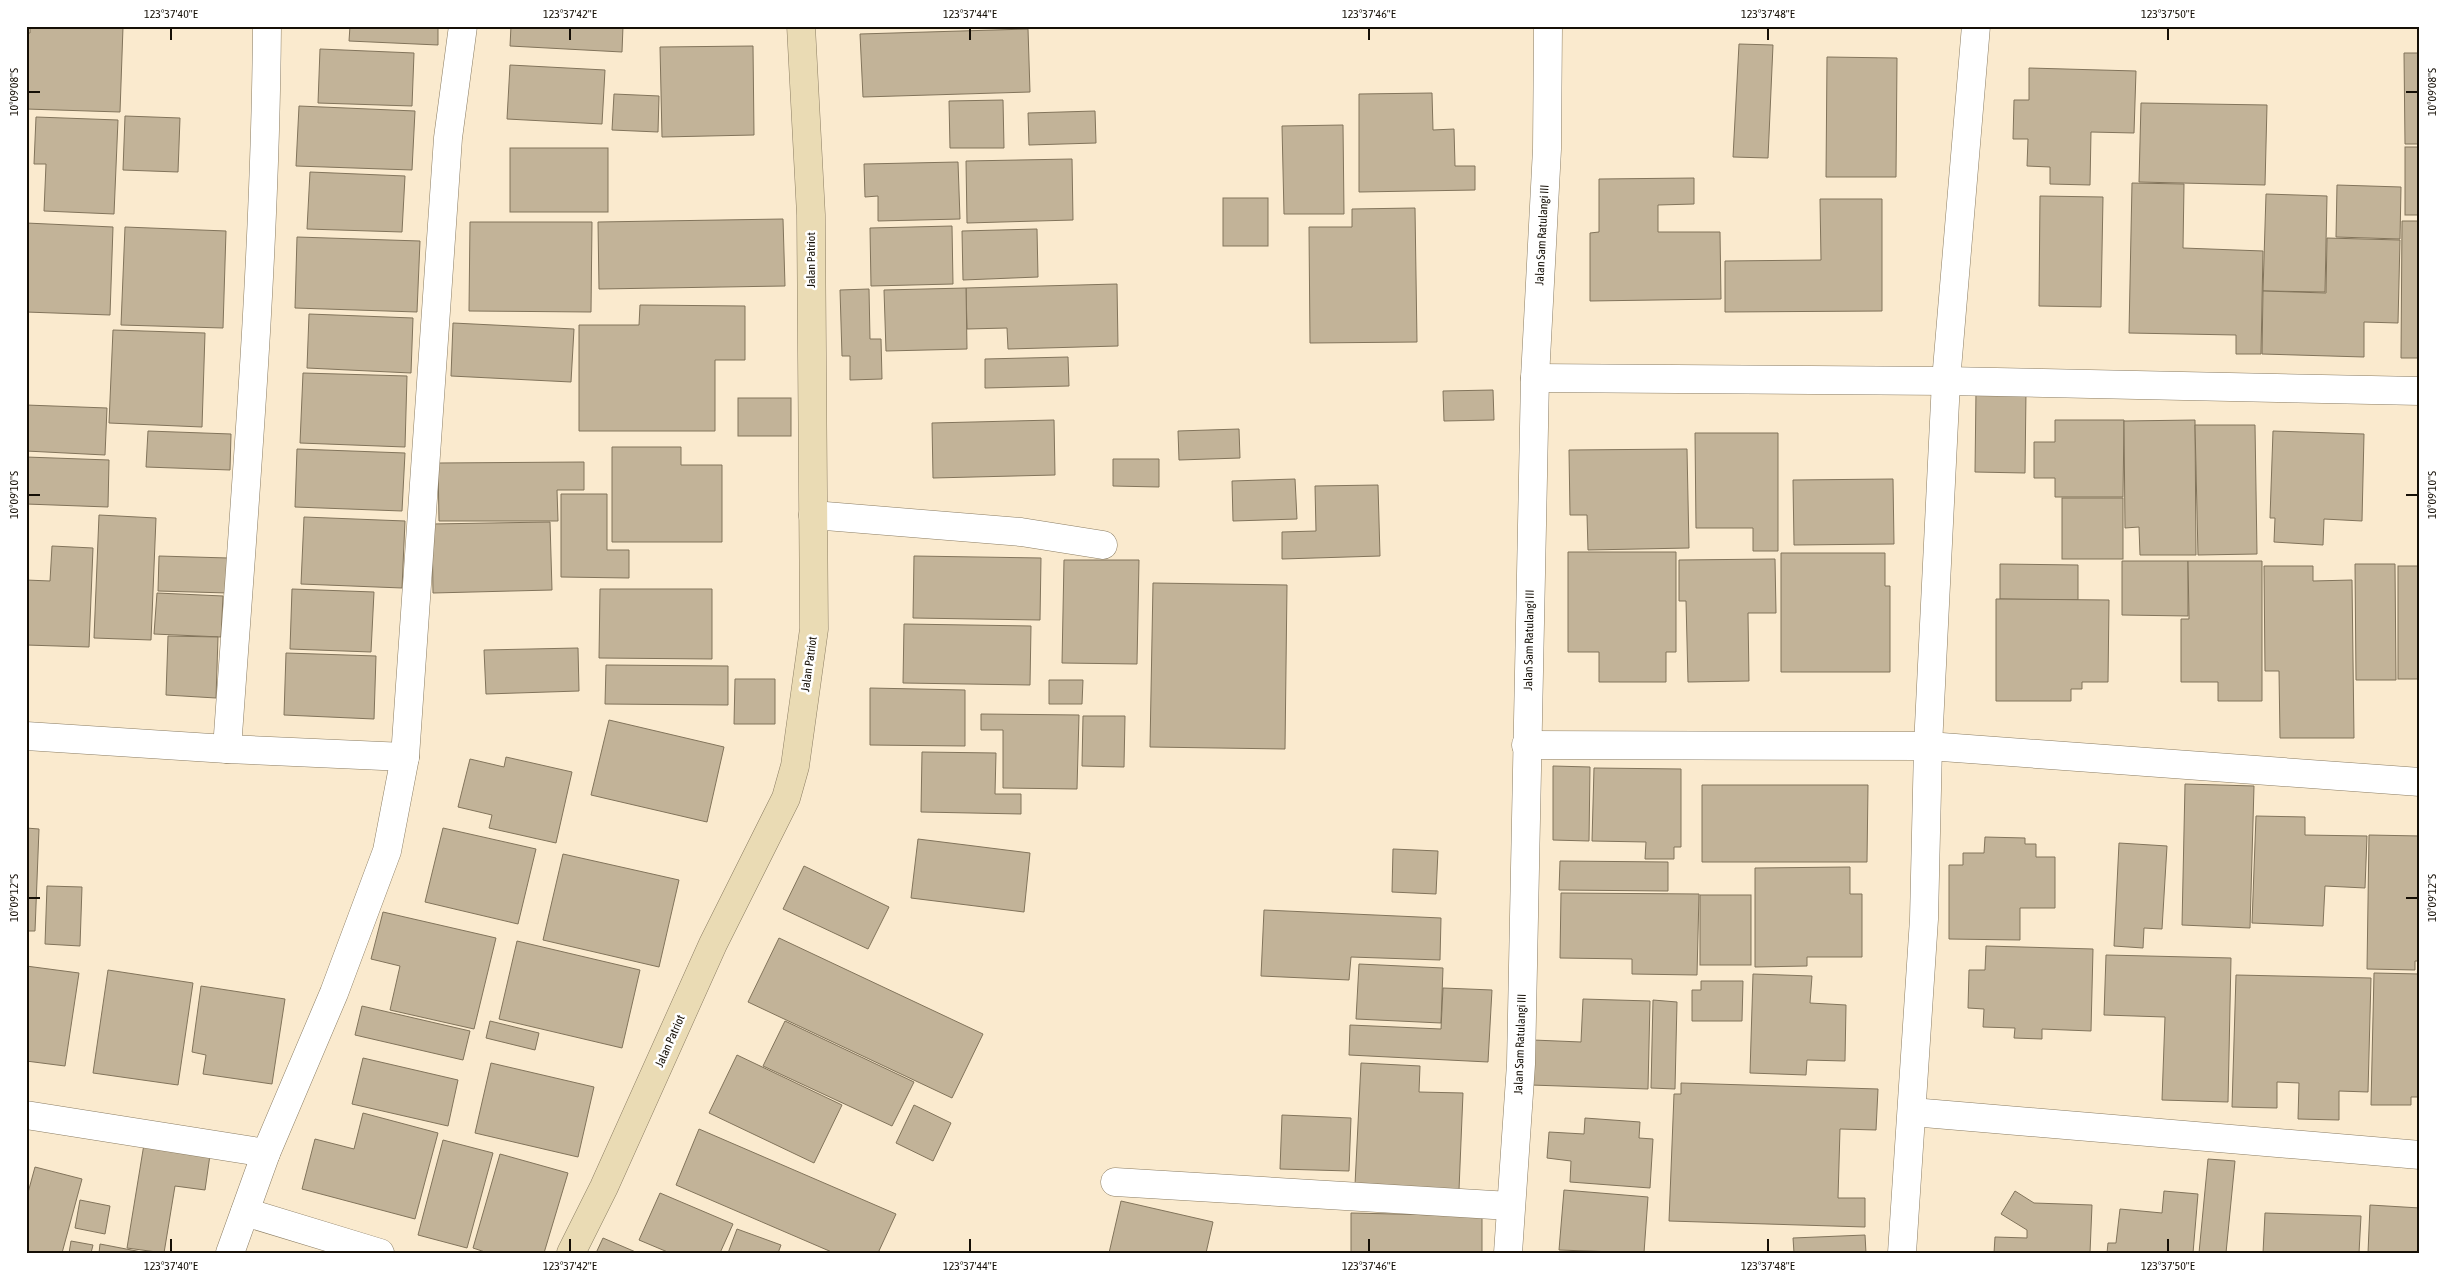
<svg xmlns="http://www.w3.org/2000/svg" width="2446" height="1279" viewBox="0 0 2446 1279" font-family="'Asap Condensed',sans-serif">
<style>
.building{fill:#c2b398;stroke:#82745b}
.lines{fill:none;stroke-linecap:round;stroke-linejoin:round}
.street-casing{stroke:#8b7d63;stroke-width:29}
.secondary-casing{stroke:#8b7d63;stroke-width:29}
.street{stroke:#fff;stroke-width:28}
.secondary{stroke:#eadbb4;stroke-width:28}
.ticks{fill:none;stroke:#150f06;stroke-width:2}
.labels{text-anchor:middle;dominant-baseline:central;stroke-width:5;stroke-linejoin:round;paint-order:stroke}
.street-label{font-size:12px;fill:#150f06;stroke:#fff}
.neatline{fill:none;stroke:#150f06;stroke-width:2}
.ticks-label{font-size:12px;text-anchor:middle;fill:#150f06}
</style>
<rect width="100%" height="100%" fill="#faeace"/>
<g class="building">
<path d="M30,26L123,27L120,112L26,109V33H30Z"/>
<path d="M350,26H438V45L349,41Z"/>
<path d="M511,26H623L622,52L510,46Z"/>
<path d="M1028,29L1030,92L863,97L860,34Z"/>
<path d="M1739,44L1773,45L1768,158L1733,157Z"/>
<path d="M753,46L754,135L662,137L660,47Z"/>
<path d="M320,49L414,53L412,106L318,103Z"/>
<path d="M2404,53H2420V144H2405Z"/>
<path d="M1827,57L1897,58L1896,177H1826Z"/>
<path d="M510,65L605,70L602,124L507,119Z"/>
<path d="M2029,68L2136,71L2134,133L2091,132L2090,185L2050,184V167L2027,166L2028,139H2013L2014,100H2029Z"/>
<path d="M1432,93L1433,130L1454,129L1455,166H1475V190L1359,192V94Z"/>
<path d="M614,94L659,96L658,132L612,130Z"/>
<path d="M1003,100L1004,148H950L949,101Z"/>
<path d="M2141,103L2267,105L2265,185L2139,182Z"/>
<path d="M299,106L415,111L412,170L296,166Z"/>
<path d="M1095,111L1096,143L1029,145L1028,113Z"/>
<path d="M125,116L180,118L178,172L123,170Z"/>
<path d="M36,117L118,120L114,214L44,211L46,164H34Z"/>
<path d="M1343,125L1344,214H1284L1282,126Z"/>
<rect x="2405" y="147" width="15" height="68"/>
<rect x="510" y="148" width="98" height="64"/>
<path d="M1072,159L1073,220L967,223L966,161Z"/>
<path d="M958,162L960,219L878,221V196L865,197L864,164Z"/>
<path d="M310,172L405,176L402,232L307,229Z"/>
<path d="M1694,178V204L1658,205V232H1720L1721,299L1590,301V233L1599,232V179Z"/>
<path d="M2132,183L2184,184L2183,248L2263,251L2261,354H2236V335L2129,333Z"/>
<path d="M2337,185L2401,187L2400,239L2336,237Z"/>
<path d="M2266,194L2327,196L2325,292L2263,291Z"/>
<path d="M2040,196L2103,197L2101,307L2039,306Z"/>
<rect x="1223" y="198" width="45" height="48"/>
<path d="M1820,199H1882V311L1725,312V261L1821,260Z"/>
<path d="M1415,208L1417,342L1310,343L1309,227H1352V209Z"/>
<path d="M783,219L785,286L599,289L598,222Z"/>
<path d="M2402,221H2420V358H2401Z"/>
<path d="M470,222H592L591,312L469,311Z"/>
<path d="M26,223L113,227L110,315L26,312Z"/>
<path d="M952,226L953,284L871,286L870,228Z"/>
<path d="M125,227L226,231L223,328L121,325Z"/>
<path d="M1037,229L1038,277L963,280L962,231Z"/>
<path d="M297,237L420,241L417,312L295,308Z"/>
<path d="M2327,238L2400,240L2398,323L2364,322V357L2262,354L2263,291L2326,293Z"/>
<path d="M1117,284L1118,346L1008,349L1007,328L967,329L966,288Z"/>
<path d="M966,288L967,349L886,351L884,290Z"/>
<path d="M869,289L870,339H881L882,379L850,380V356H842L840,290Z"/>
<path d="M640,305L745,306V360H715V431H579V325H639Z"/>
<path d="M309,314L413,318L411,373L307,368Z"/>
<path d="M453,323L574,329L571,382L451,376Z"/>
<path d="M113,330L205,333L202,427L109,423Z"/>
<path d="M1068,357L1069,386L985,388V359Z"/>
<path d="M303,373L407,376L405,447L300,443Z"/>
<path d="M1493,390L1494,420L1444,421L1443,391Z"/>
<path d="M1976,391H2026L2025,473L1975,472Z"/>
<rect x="738" y="398" width="53" height="38"/>
<path d="M26,405L107,408L105,455L26,451Z"/>
<path d="M1054,420L1055,475L933,478L932,423Z"/>
<path d="M2055,420H2124L2123,497H2055V478H2034V442H2055Z"/>
<path d="M2195,420L2196,555H2140L2139,527L2125,528L2124,421Z"/>
<path d="M2195,425H2255L2257,554L2198,555Z"/>
<path d="M1239,429L1240,458L1179,460L1178,431Z"/>
<path d="M148,431L231,434L230,470L146,467Z"/>
<path d="M2273,431L2364,434L2362,521L2324,519L2323,545L2274,542L2275,518H2270Z"/>
<path d="M1695,433H1778V551H1753V528H1696Z"/>
<path d="M612,447H681V465H722V542H612Z"/>
<path d="M297,449L405,453L402,511L295,507Z"/>
<path d="M1687,449L1689,548L1588,550L1587,515H1570L1569,450Z"/>
<path d="M26,457L109,460L108,507L26,504Z"/>
<path d="M1113,459H1159V487L1113,486Z"/>
<path d="M584,462V490H557L558,521H439L438,463Z"/>
<path d="M1295,479L1297,519L1233,521L1232,481Z"/>
<path d="M1893,479L1894,544L1794,545L1793,480Z"/>
<path d="M1378,485L1380,556L1282,559V532L1316,531L1315,486Z"/>
<path d="M561,494H607V550H629V578L561,577Z"/>
<rect x="2062" y="498" width="61" height="61"/>
<path d="M99,515L156,518L151,640L94,638Z"/>
<path d="M304,517L405,521L402,588L301,584Z"/>
<path d="M550,522L552,590L433,593L432,524Z"/>
<path d="M52,546L93,548L89,647L26,645V580L50,581Z"/>
<path d="M1568,552H1676V652H1666V682H1599V652H1568Z"/>
<path d="M1781,553H1885V586H1890V672H1781Z"/>
<path d="M159,556L228,558V593L158,591Z"/>
<path d="M914,556L1041,558L1040,620L913,618Z"/>
<path d="M1775,559L1776,613H1748L1749,681L1688,682L1686,601H1679V560Z"/>
<path d="M1064,560H1139L1137,664L1062,663Z"/>
<path d="M2122,561H2188V616L2122,615Z"/>
<path d="M2188,561H2262V701H2218V682H2181V619H2189Z"/>
<path d="M2000,564L2078,565V600L2000,599Z"/>
<path d="M2355,564H2395L2396,680H2356Z"/>
<path d="M2264,566H2313V581L2352,580L2354,738H2280L2279,671H2265Z"/>
<rect x="2398" y="566" width="22" height="113"/>
<path d="M1153,583L1287,585L1285,749L1150,747Z"/>
<path d="M292,589L374,592L371,652L290,649Z"/>
<path d="M600,589H712V659L599,658Z"/>
<path d="M157,593L223,596L221,637L154,634Z"/>
<path d="M1996,599L2109,600L2108,682H2082V689H2071V701H1996Z"/>
<path d="M904,624L1031,626L1030,685L903,683Z"/>
<path d="M168,636L218,637L216,698L166,695Z"/>
<path d="M578,648L579,691L486,694L484,650Z"/>
<path d="M286,653L376,656L374,719L284,715Z"/>
<path d="M606,665L728,666V705L605,704Z"/>
<path d="M735,679H775V724H734Z"/>
<path d="M1049,680H1083L1082,704H1049Z"/>
<path d="M870,688L965,690V746L870,745Z"/>
<path d="M981,714L1079,715L1077,789L1003,788V730H981Z"/>
<path d="M1083,716H1125L1124,767L1082,766Z"/>
<path d="M609,720L724,747L707,822L591,795Z"/>
<path d="M922,752L996,753L995,794H1021V814L921,812Z"/>
<path d="M506,757L572,772L556,843L489,828L492,815L458,807L470,759L504,767Z"/>
<path d="M1553,766L1590,767L1589,841L1553,840Z"/>
<path d="M1594,768L1681,769V847H1674V859H1645L1646,842L1592,841Z"/>
<path d="M2185,784L2254,786L2250,928L2182,925Z"/>
<path d="M1702,785H1868L1867,862H1702Z"/>
<path d="M2256,816L2305,817V835L2367,836L2365,888L2325,886L2323,926L2252,923Z"/>
<path d="M26,828L39,829L35,931H26Z"/>
<path d="M443,828L536,849L518,924L425,902Z"/>
<path d="M2369,835L2420,836V961H2415V970L2367,969Z"/>
<path d="M1985,837L2025,838V844H2036V857H2055V908H2020V940L1949,939V865H1963V853H1984Z"/>
<path d="M918,839L1030,853L1024,912L911,898Z"/>
<path d="M2119,843L2167,846L2162,929L2144,928L2143,948L2114,946Z"/>
<path d="M1393,849L1438,851L1436,894L1392,892Z"/>
<path d="M563,854L679,880L659,967L543,940Z"/>
<path d="M1560,861L1668,862V891L1559,890Z"/>
<path d="M804,866L889,907L868,949L783,909Z"/>
<path d="M1850,867V894H1862V957H1807V966L1755,967V868Z"/>
<path d="M47,886L82,887L80,946L45,944Z"/>
<path d="M1561,893L1699,894L1697,975L1632,974V959L1560,958Z"/>
<rect x="1700" y="895" width="51" height="70"/>
<path d="M1264,910L1441,918L1440,960L1351,957L1349,980L1261,976Z"/>
<path d="M383,912L496,938L474,1029L390,1010L400,966L371,959Z"/>
<path d="M779,938L983,1034L952,1098L748,1002Z"/>
<path d="M517,941L640,970L622,1048L499,1019Z"/>
<path d="M1986,946L2093,949L2091,1031L2042,1029V1039L2014,1038L2015,1028L1983,1027L1984,1009L1968,1008L1969,970H1985Z"/>
<path d="M2106,955L2231,958L2228,1102L2162,1100L2165,1017L2104,1015Z"/>
<path d="M1359,964L1443,968L1441,1023L1356,1019Z"/>
<path d="M26,966L79,973L65,1066L26,1061Z"/>
<path d="M108,970L193,983L178,1085L93,1073Z"/>
<path d="M2374,973L2420,974V1097H2411V1105H2371Z"/>
<path d="M1753,974L1812,976L1810,1003L1846,1005L1845,1061L1807,1060L1806,1075L1750,1073Z"/>
<path d="M2236,975L2371,978L2368,1092L2339,1091V1120L2298,1119L2299,1083L2277,1082V1108L2232,1107Z"/>
<path d="M1701,981H1743L1742,1021H1692V990H1701Z"/>
<path d="M201,986L285,999L272,1084L203,1074L206,1055L192,1052Z"/>
<path d="M1443,988L1492,990L1488,1062L1349,1055L1350,1025L1441,1029Z"/>
<path d="M1583,999L1650,1001L1648,1089L1531,1085L1533,1040L1581,1042Z"/>
<path d="M1653,1000L1677,1002L1675,1089L1651,1088Z"/>
<path d="M362,1006L470,1031L463,1060L355,1035Z"/>
<path d="M490,1021L539,1033L535,1050L486,1038Z"/>
<path d="M785,1021L914,1082L892,1126L763,1066Z"/>
<path d="M737,1055L842,1105L814,1163L709,1113Z"/>
<path d="M363,1058L458,1080L448,1126L352,1104Z"/>
<path d="M491,1063L594,1087L578,1157L475,1133Z"/>
<path d="M1361,1063L1420,1066L1419,1092L1463,1093L1459,1190L1355,1185Z"/>
<path d="M1681,1083L1878,1089L1876,1130L1840,1129L1838,1198H1865V1227L1669,1221L1674,1094H1681Z"/>
<path d="M914,1105L951,1123L933,1161L896,1143Z"/>
<path d="M363,1113L438,1133L415,1219L302,1189L315,1139L354,1149Z"/>
<path d="M1282,1115L1351,1118L1349,1171L1280,1169Z"/>
<path d="M1585,1118L1640,1122L1639,1138L1653,1139L1650,1188L1570,1182L1571,1161L1547,1158L1549,1132L1584,1134Z"/>
<path d="M699,1129L896,1214L878,1253H834L676,1185Z"/>
<path d="M443,1140L493,1153L467,1248L418,1235Z"/>
<path d="M144,1144L210,1155L205,1190L175,1186L164,1253L127,1248Z"/>
<path d="M500,1154L568,1173L544,1253H488L473,1248Z"/>
<path d="M2208,1159L2235,1161L2226,1253H2199Z"/>
<path d="M35,1167L82,1179L62,1253H26V1200Z"/>
<path d="M1564,1190L1648,1197L1644,1253L1559,1250Z"/>
<path d="M2015,1191L2034,1203L2092,1205L2090,1253H1994L1995,1237L2027,1238V1230L2001,1214Z"/>
<path d="M2164,1191L2198,1194L2193,1253H2107L2108,1243H2116L2120,1209L2162,1213Z"/>
<path d="M660,1193L733,1224L720,1253H670L639,1240Z"/>
<path d="M80,1200L110,1206L105,1234L75,1228Z"/>
<path d="M1121,1201L1213,1222L1206,1253H1109Z"/>
<path d="M2370,1205L2420,1208V1253H2368Z"/>
<path d="M1351,1213L1482,1216V1253H1351Z"/>
<path d="M2265,1213L2361,1216L2359,1253H2263Z"/>
<path d="M737,1229L781,1245L778,1253H728Z"/>
<path d="M1865,1235L1866,1253H1794L1793,1238Z"/>
<path d="M603,1238L638,1253H596Z"/>
<path d="M71,1241L93,1245L91,1253H69Z"/>
<path d="M100,1244L147,1253H99Z"/>
</g>
<g class="lines">
<defs>
<g id="street">
<path d="M1535,378L1946,381L2420,391"/>
<path d="M813,515L1021,532L1103,545"/>
<path d="M26,736L227,749L405,757"/>
<path d="M1526,745L1928,746L2420,782"/>
<path d="M227,749C244,508 265,268 267,26"/>
<path d="M1912,1112L2420,1155"/>
<path d="M26,1115L266,1153"/>
<path d="M1115,1182L1510,1206"/>
<path d="M245,1212L380,1253"/>
<path d="M230,1253L266,1153L334,993L387,851L405,757L448,138L463,26"/>
<path d="M1508,1253L1521,1064L1535,378L1547,149L1548,26"/>
<path d="M1902,1253L1924,919L1928,746L1946,381L1976,26"/>
</g>
<path id="secondary" d="M571,1253L604,1187L713,944L786,798L795,766L814,629L811,215L801,26"/>
</defs>
<use href="#street" class="street-casing"/>
<use href="#secondary" class="secondary-casing"/>
<use href="#street" class="street"/>
<use href="#secondary" class="secondary"/>
</g>
<path class="ticks" d="M171,28V40M570,28V40M970,28V40M1369,28V40M1768,28V40M2168,28V40M28,92H40M2406,92H2418M28,495H40M2406,495H2418M28,898H40M2406,898H2418M171,1239V1252M570,1239V1252M970,1239V1252M1369,1239V1252M1768,1239V1252M2168,1239V1252"/>
<g class="labels">
<g class="street-label">
<text transform="translate(1542 235) rotate(-87)">Jalan Sam Ratulangi III</text>
<text transform="translate(811 260) rotate(-90)">Jalan Patriot</text>
<text transform="translate(1529 640) rotate(-89)">Jalan Sam Ratulangi III</text>
<text transform="translate(809 664) rotate(-82)">Jalan Patriot</text>
<text transform="translate(670 1041) rotate(-66)">Jalan Patriot</text>
<text transform="translate(1520 1044) rotate(-88)">Jalan Sam Ratulangi III</text>
</g>
</g>
<rect width="2446" height="1279" fill="none" stroke="#ffffff" stroke-width="55"/>
<rect x="28" y="28" width="2390" height="1224" class="neatline"/>
<g class="ticks-label">
<text x="171" y="18">123°37'40"E</text>
<text x="570" y="18">123°37'42"E</text>
<text x="970" y="18">123°37'44"E</text>
<text x="1369" y="18">123°37'46"E</text>
<text x="1768" y="18">123°37'48"E</text>
<text x="2168" y="18">123°37'50"E</text>
<text transform="translate(14 92) rotate(-90)" y="4">10°09'08"S</text>
<text transform="translate(2432 92) rotate(-90)" y="4">10°09'08"S</text>
<text transform="translate(14 495) rotate(-90)" y="4">10°09'10"S</text>
<text transform="translate(2432 495) rotate(-90)" y="4">10°09'10"S</text>
<text transform="translate(14 898) rotate(-90)" y="4">10°09'12"S</text>
<text transform="translate(2432 898) rotate(-90)" y="4">10°09'12"S</text>
<text x="171" y="1270">123°37'40"E</text>
<text x="570" y="1270">123°37'42"E</text>
<text x="970" y="1270">123°37'44"E</text>
<text x="1369" y="1270">123°37'46"E</text>
<text x="1768" y="1270">123°37'48"E</text>
<text x="2168" y="1270">123°37'50"E</text>
</g>
</svg>
